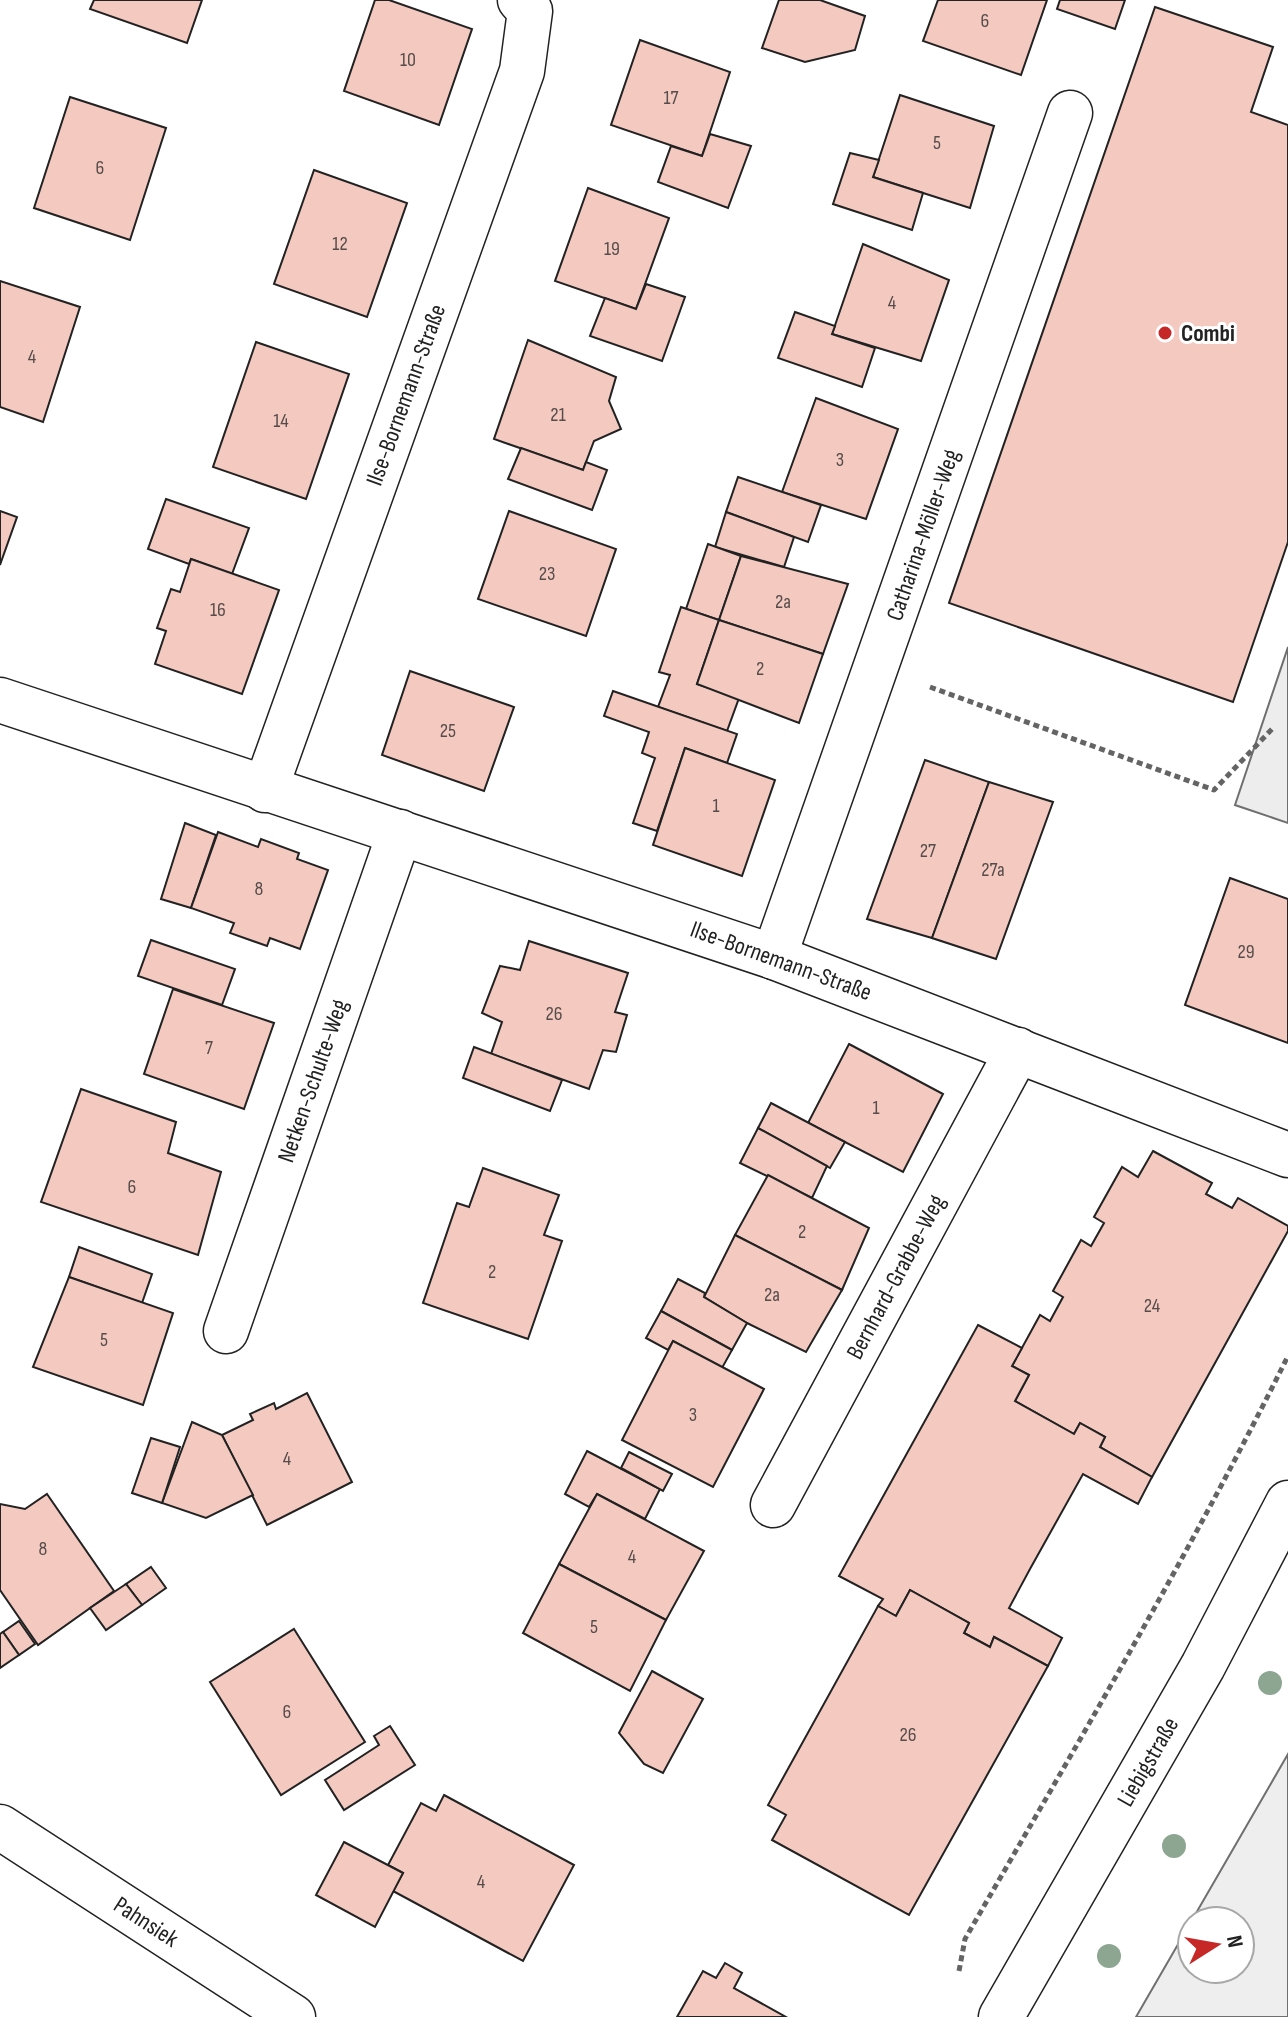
<svg xmlns="http://www.w3.org/2000/svg" width="1288" height="2017" viewBox="0 0 1288 2017" font-family="'Sofia Sans Condensed',sans-serif">
<style>
.green{fill:#eee;stroke:#6f6f6f;stroke-width:2;fill-rule:evenodd}
.parking{fill:#ededed;stroke:#6f6f6f;stroke-width:2}
.building{fill:#f3c9c0;stroke:#222;stroke-width:2}
.lines{fill:none;stroke-linecap:round;stroke-linejoin:round}
.street-casing{stroke:#222;stroke-width:47}
.path{stroke:#646464;stroke-width:5;stroke-dasharray:6 4;stroke-linecap:butt}
.street{stroke:#fff;stroke-width:44}
.tree{fill:#8da692}
.poi-dot{fill:#c62828;stroke:#fff;stroke-width:3}
.labels{text-anchor:middle;dominant-baseline:central;stroke-width:6;stroke-linejoin:round;paint-order:stroke}
.number-label{font-size:20px;fill:#564c4a}
.poi-label{font-size:24px;font-weight:bold;fill:#222;stroke:#fff;text-anchor:start}
.street-label{font-size:24px;fill:#222;stroke:#fff}
</style>
<rect width="100%" height="100%" fill="#fff"/>
<path class="green" d="M1288,1754V2017H1136ZM1192,1921H1240V1969H1192Z"/>
<path class="parking" d="M1288,647V823L1235,805Z"/>
<g class="building">
<path d="M94,0H202L187,43L90,9Z"/>
<path d="M375,0H389L472,29L439,125L344,91Z"/>
<path d="M779,0H820L865,16L855,50L805,62L762,48Z"/>
<path d="M938,0H1047L1021,75L923,41Z"/>
<path d="M1060,0H1125L1115,29L1057,9Z"/>
<path d="M1155,7L1273,47L1251,112L1288,125V542L1233,702L949,603Z"/>
<path d="M640,40L730,72L702,156L611,125Z"/>
<path d="M900,95L994,126L970,208L873,177Z"/>
<path d="M70,97L166,128L130,240L34,208Z"/>
<path d="M710,134L751,146L728,208L658,182L671,146L702,156Z"/>
<path d="M850,153L879,160L873,177L923,193L912,230L833,204Z"/>
<path d="M314,170L407,203L367,317L274,284Z"/>
<path d="M588,188L669,218L636,309L555,281Z"/>
<path d="M863,244L949,280L921,361L832,334Z"/>
<path d="M0,281L80,307L43,422L0,407Z"/>
<path d="M646,284L685,297L662,361L590,336L605,298L636,309Z"/>
<path d="M795,312L835,326L832,334L875,348L862,387L778,358Z"/>
<path d="M528,340L616,377L609,401L621,429L594,441L583,470L494,439Z"/>
<path d="M256,342L349,374L306,499L213,467Z"/>
<path d="M816,398L898,429L866,519L782,492Z"/>
<path d="M521,448L583,470L586,462L607,470L592,510L508,479Z"/>
<path d="M738,477L821,505L808,542L726,512Z"/>
<path d="M166,499L249,528L232,574L191,559L189,564L148,549Z"/>
<path d="M0,511L17,517L0,565Z"/>
<path d="M509,511L616,549L586,636L478,599Z"/>
<path d="M726,512L794,537L784,567L715,547Z"/>
<path d="M708,544L741,556L719,620L686,609Z"/>
<path d="M741,556L848,584L823,654L719,620Z"/>
<path d="M191,559L279,590L242,694L155,664L166,631L157,628L171,589L180,592Z"/>
<path d="M681,607L719,620L697,684L739,698L727,731L658,707L670,675L659,672Z"/>
<path d="M719,620L823,654L799,723L697,684Z"/>
<path d="M410,671L514,707L484,791L382,755Z"/>
<path d="M613,691L737,734L727,763L685,748L657,831L633,823L655,758L642,753L649,732L604,716Z"/>
<path d="M685,748L775,780L742,876L653,845Z"/>
<path d="M925,760L989,782L932,938L867,919Z"/>
<path d="M989,782L1053,802L996,959L932,938Z"/>
<path d="M185,823L216,835L191,908L161,899Z"/>
<path d="M218,832L258,847L261,839L299,853L297,859L328,870L300,949L270,938L267,946L230,933L234,923L191,908Z"/>
<path d="M1230,878L1288,899V1043L1185,1005Z"/>
<path d="M151,940L235,969L222,1005L138,976Z"/>
<path d="M529,941L628,973L615,1012L627,1015L616,1052L603,1050L589,1089L491,1054L502,1022L482,1013L500,966L520,970Z"/>
<path d="M173,989L274,1023L244,1109L144,1074Z"/>
<path d="M849,1044L943,1094L903,1172L808,1123Z"/>
<path d="M474,1047L562,1080L550,1111L463,1078Z"/>
<path d="M81,1089L176,1122L168,1153L221,1172L198,1255L41,1202Z"/>
<path d="M771,1103L845,1142L830,1168L758,1128Z"/>
<path d="M758,1128L827,1166L812,1198L740,1163Z"/>
<path d="M1153,1151L1212,1183L1206,1194L1232,1208L1238,1198L1288,1226V1231L1152,1477L1100,1447L1105,1437L1080,1423L1074,1434L1015,1401L1029,1375L1012,1366L1040,1315L1050,1321L1063,1297L1053,1291L1081,1240L1091,1246L1104,1223L1094,1217L1122,1167L1138,1177Z"/>
<path d="M483,1168L559,1195L544,1235L562,1241L528,1339L423,1303L457,1203L469,1207Z"/>
<path d="M768,1175L869,1228L842,1290L735,1235Z"/>
<path d="M735,1235L842,1290L806,1352L747,1323L704,1297Z"/>
<path d="M79,1247L152,1274L142,1303L69,1277Z"/>
<path d="M69,1277L173,1313L143,1405L33,1367Z"/>
<path d="M678,1279L705,1293L704,1297L747,1323L732,1350L661,1311Z"/>
<path d="M661,1311L732,1350L722,1368L673,1341L668,1350L646,1338Z"/>
<path d="M978,1325L1022,1348L1012,1366L1029,1375L1015,1401L1074,1434L1080,1423L1105,1437L1100,1447L1152,1477L1138,1504L1083,1474L1030,1569L1009,1608L1062,1638L1048,1666L994,1637L990,1647L964,1633L969,1623L910,1590L896,1616L878,1606L883,1599L839,1576Z"/>
<path d="M673,1341L764,1389L713,1487L622,1440Z"/>
<path d="M307,1393L352,1482L267,1525L222,1435L253,1420L250,1414L274,1403L276,1409Z"/>
<path d="M192,1422L222,1435L253,1495L206,1518L162,1503Z"/>
<path d="M151,1438L180,1447L162,1503L132,1493Z"/>
<path d="M587,1451L660,1489L645,1519L597,1494L589,1507L565,1494Z"/>
<path d="M629,1452L672,1474L663,1491L621,1468Z"/>
<path d="M47,1494L114,1591L38,1645L0,1590V1504L25,1509Z"/>
<path d="M597,1494L704,1551L666,1620L559,1564Z"/>
<path d="M559,1564L666,1620L630,1691L523,1633Z"/>
<path d="M151,1567L166,1588L142,1605L126,1584Z"/>
<path d="M126,1584L142,1605L106,1630L90,1608Z"/>
<path d="M910,1590L969,1623L964,1633L990,1647L994,1637L1048,1666L909,1915L772,1840L786,1815L768,1805L878,1606L896,1616Z"/>
<path d="M19,1621L35,1644L19,1655L3,1632Z"/>
<path d="M294,1629L365,1742L281,1795L210,1682Z"/>
<path d="M3,1632L19,1655L0,1668V1634Z"/>
<path d="M652,1671L703,1699L663,1773L644,1764L619,1733Z"/>
<path d="M390,1726L415,1765L344,1810L325,1780L379,1745L374,1736Z"/>
<path d="M444,1795L574,1865L523,1961L393,1891L403,1873L388,1865L421,1803L436,1811Z"/>
<path d="M344,1842L403,1873L375,1927L316,1895Z"/>
<path d="M725,1963L742,1973L734,1988L786,2017H677L703,1971L716,1978Z"/>
</g>
<g class="lines">
<defs>
<g id="street">
<path d="M0,700L774,957L1288,1155"/>
<path d="M265,790L522,71L530,11L520,0"/>
<path d="M774,957L1070,113"/>
<path d="M226,1331L400,832"/>
<path d="M773,1505L1018,1050"/>
<path d="M0,1827L293,2017"/>
<path d="M1001,2017L1203,1666L1288,1503"/>
</g>
</defs>
<use href="#street" class="street-casing"/>
<g class="path">
<path d="M930,687L1214,790L1273,728"/>
<path d="M959,1971L965,1939C1076,1746 1189,1555 1288,1356"/>
</g>
<use href="#street" class="street"/>
</g>
<g class="tree">
<circle cx="1270" cy="1683" r="12"/>
<circle cx="1174" cy="1846" r="12"/>
<circle cx="1109" cy="1956" r="12"/>
</g>
<circle class="poi-dot" cx="1165" cy="333" r="8"/>
<g class="labels">
<g class="number-label">
<text x="985" y="21">6</text>
<text x="408" y="60">10</text>
<text x="671" y="98">17</text>
<text x="937" y="143">5</text>
<text x="100" y="168">6</text>
<text x="340" y="244">12</text>
<text x="612" y="249">19</text>
<text x="892" y="303">4</text>
<text x="32" y="357">4</text>
<text x="558" y="415">21</text>
<text x="281" y="421">14</text>
<text x="840" y="460">3</text>
<text x="547" y="574">23</text>
<text x="783" y="602">2a</text>
<text x="218" y="610">16</text>
<text x="760" y="669">2</text>
<text x="448" y="731">25</text>
<text x="716" y="806">1</text>
<text x="928" y="851">27</text>
<text x="993" y="870">27a</text>
<text x="259" y="889">8</text>
<text x="1246" y="952">29</text>
<text x="554" y="1014">26</text>
<text x="209" y="1048">7</text>
<text x="876" y="1108">1</text>
<text x="132" y="1187">6</text>
<text x="802" y="1232">2</text>
<text x="492" y="1272">2</text>
<text x="772" y="1295">2a</text>
<text x="1152" y="1306">24</text>
<text x="104" y="1340">5</text>
<text x="693" y="1415">3</text>
<text x="287" y="1459">4</text>
<text x="43" y="1549">8</text>
<text x="632" y="1557">4</text>
<text x="594" y="1627">5</text>
<text x="287" y="1712">6</text>
<text x="908" y="1735">26</text>
<text x="481" y="1882">4</text>
</g>
<g class="poi-label">
<text x="1181" y="333">Combi</text>
</g>
<g class="street-label">
<text transform="translate(406 395) rotate(-70)">Ilse-Bornemann-Straße</text>
<text transform="translate(923 535) rotate(-71)">Catharina-Möller-Weg</text>
<text transform="translate(781 961) rotate(20)">Ilse-Bornemann-Straße</text>
<text transform="translate(313 1081) rotate(-71)">Netken-Schulte-Weg</text>
<text transform="translate(896 1277) rotate(-62)">Bernhard-Grabbe-Weg</text>
<text transform="translate(1148 1762) rotate(-60)">Liebigstraße</text>
<text transform="translate(146 1922) rotate(33)">Pahnsiek</text>
</g>
</g>
<g transform="translate(1216 1945) rotate(79)"><circle r="38" fill="#ffffff" stroke="#a7a7a7" stroke-width="2"/>
<path d="M0-6L14 30L0 20L-14 30Z" fill="#c62828"/>
<text y="-12" font-size="22" font-weight="bold" text-anchor="middle" fill="#222222">N</text>
</g>
</svg>
